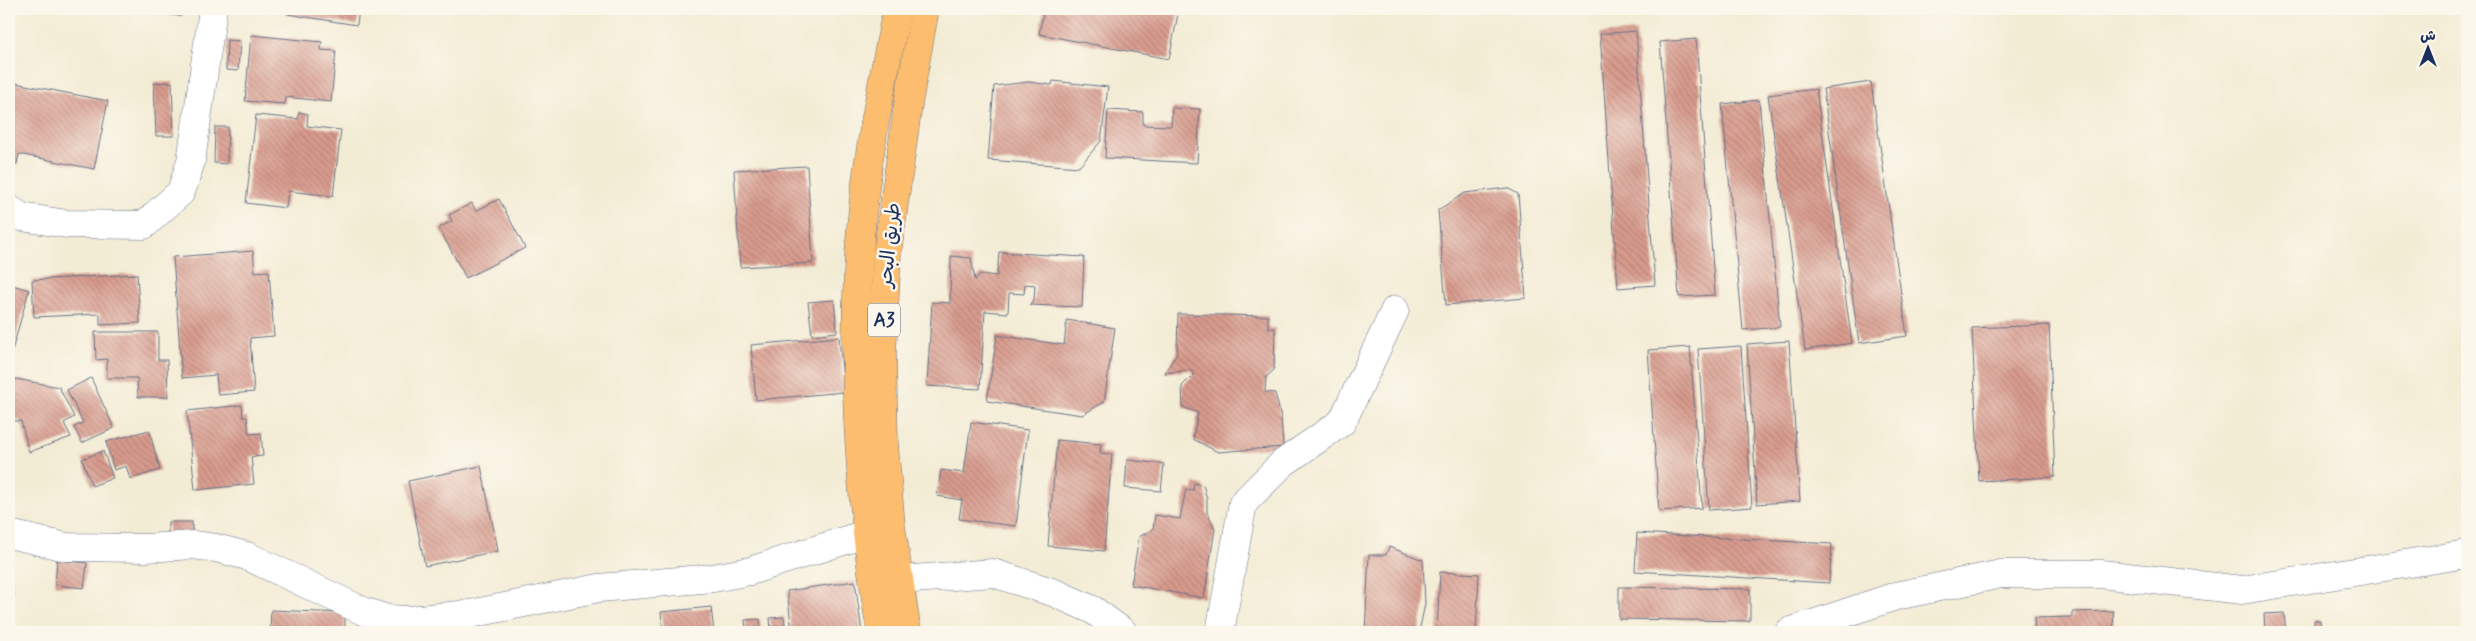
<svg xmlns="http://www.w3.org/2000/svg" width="2476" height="641" viewBox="0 0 2476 641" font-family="Mynerve,'Playpen Sans Arabic',sans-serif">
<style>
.building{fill:url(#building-back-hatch)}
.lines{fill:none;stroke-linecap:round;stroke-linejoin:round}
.minor-casing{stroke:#677188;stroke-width:29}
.trunk-casing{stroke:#677188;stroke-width:29}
.minor{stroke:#fff;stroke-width:28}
.trunk{stroke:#fcbd6e;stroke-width:28}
.labels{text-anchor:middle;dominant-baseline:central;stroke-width:5;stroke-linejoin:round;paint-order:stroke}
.shield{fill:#fbf7ec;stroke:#5e6b89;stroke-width:1}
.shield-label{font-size:19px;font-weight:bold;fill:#1b2f5e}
.street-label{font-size:20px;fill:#1b2f5e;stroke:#fbf7ec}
</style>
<defs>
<pattern id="building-back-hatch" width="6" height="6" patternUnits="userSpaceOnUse" patternTransform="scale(1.25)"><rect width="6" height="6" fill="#d99b8d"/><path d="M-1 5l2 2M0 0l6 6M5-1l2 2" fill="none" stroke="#af7f76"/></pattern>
</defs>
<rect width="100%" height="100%" fill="#fbf7ec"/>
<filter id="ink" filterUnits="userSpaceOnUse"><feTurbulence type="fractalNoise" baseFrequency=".02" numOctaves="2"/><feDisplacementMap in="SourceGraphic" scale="10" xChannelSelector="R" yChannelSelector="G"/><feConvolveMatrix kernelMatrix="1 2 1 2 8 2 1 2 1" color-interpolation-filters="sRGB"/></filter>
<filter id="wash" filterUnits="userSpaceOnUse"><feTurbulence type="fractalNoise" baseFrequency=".0096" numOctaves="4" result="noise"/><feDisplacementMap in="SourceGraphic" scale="20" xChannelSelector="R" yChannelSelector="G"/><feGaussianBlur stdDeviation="1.12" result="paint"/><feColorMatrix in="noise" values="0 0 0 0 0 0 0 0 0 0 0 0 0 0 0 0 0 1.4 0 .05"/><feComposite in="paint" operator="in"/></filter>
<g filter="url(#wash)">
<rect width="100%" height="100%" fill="#f3ecd5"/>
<g id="blocks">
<g class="building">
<path d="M154,9H182L181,16L153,13Z"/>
<path d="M288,9H359L357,25L287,14Z"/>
<path d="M1044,9H1179L1169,59L1039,34Z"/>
<path d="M1636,31L1655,285L1618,288L1600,34Z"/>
<path d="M251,35L322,42L321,50L336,51L331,102L286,97L285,104L245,101Z"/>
<path d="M1696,39L1715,295L1679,297L1660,42Z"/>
<path d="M227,40L240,41L238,71L226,70Z"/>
<path d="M1053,81L1108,87L1101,141L1079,167L988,160L994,86L1028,82L1052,85Z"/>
<path d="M10,82L108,101L94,169L19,154L17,164L9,163Z"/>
<path d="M172,82L174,136H156L154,83Z"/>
<path d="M1871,82L1907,336L1859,343L1823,89Z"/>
<path d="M1816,89L1852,343L1805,350L1768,95Z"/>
<path d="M1759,100L1780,327L1743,330L1722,104Z"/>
<path d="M1172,108L1200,109L1197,163L1105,158L1108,110L1143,112V125L1171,126Z"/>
<path d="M299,112L308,114L307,126L341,130L333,196L288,191L286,208L246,203L256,115L298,119Z"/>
<path d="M215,127H228L227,164L214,163Z"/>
<path d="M807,166L813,263L740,267L734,170Z"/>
<path d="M1507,188L1518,194L1526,298L1446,305L1438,210L1465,193Z"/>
<path d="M499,199L525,248L466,278L439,228L452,221L449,215L472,203L476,211Z"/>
<path d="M253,251L255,272L269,271L274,336L250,338L254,392L218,395L216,375L182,378L173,257Z"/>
<path d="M999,252L1084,257L1082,307L1029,305L1034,300L1035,285L1025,284L1024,294L1009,293L1008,313L985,311L980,389L927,386L932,302L950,303L951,256L971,258L975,280L980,274L997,276Z"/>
<path d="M137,274L140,323L100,325V314L34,317L32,280Z"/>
<path d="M9,284L29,290L12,351L9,350Z"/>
<path d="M834,300L837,332L812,335L808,302Z"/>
<path d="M1178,314L1268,316V328H1275L1274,370L1266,377L1265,392L1275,393L1281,417L1283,447L1218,452L1193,439L1198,413L1183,407L1182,386L1194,374L1190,370L1165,373L1177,353Z"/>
<path d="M1067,320L1115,328L1104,402L1082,415L987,401L997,335L1064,345Z"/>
<path d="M2049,325L2055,477L1979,481L1972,328Z"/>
<path d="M95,332H158V360H167L168,397H138L137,378H107V359L96,360Z"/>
<path d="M839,337L844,392L756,400L751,345Z"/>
<path d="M1789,341L1800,501L1757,504L1747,344Z"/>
<path d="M1741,346L1752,507L1709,510L1698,349Z"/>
<path d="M1690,347L1702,508L1659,511L1648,350Z"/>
<path d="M91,378L114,428L82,443L74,427L83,423L67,390Z"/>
<path d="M16,379L59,387L74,417L64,423L71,437L29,452L21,421H9V394Z"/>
<path d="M242,405L243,417H247L249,434L261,433L263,456L251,457L254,484L195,490L187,411Z"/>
<path d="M971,422L1028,430L1016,526L959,519L962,500L937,496L941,470L964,473Z"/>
<path d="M149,430L160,470L130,479L126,466L114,470L106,442Z"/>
<path d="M1057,440L1101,444L1100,453L1112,454L1104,551L1048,546Z"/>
<path d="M103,451L113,478L92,486L82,459Z"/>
<path d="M1127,460L1164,464L1161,491L1125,488Z"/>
<path d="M481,466L498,551L425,566L408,481Z"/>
<path d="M1194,483L1203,485L1207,499V512L1215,529L1204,598L1131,585L1139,537L1153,529L1155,515L1180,519L1186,489L1193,490Z"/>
<rect x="168" y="522" width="24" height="11"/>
<path d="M1637,533L1832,544L1829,583L1635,571Z"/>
<path d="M1389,547L1423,560L1425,604L1419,632H1365L1369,555H1386Z"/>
<path d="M57,560L87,563L84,588L55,585Z"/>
<path d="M1440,572L1479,574L1476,632H1437Z"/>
<path d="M855,581L862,632H792L787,591Z"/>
<path d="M9,585L13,586L10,611H9Z"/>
<path d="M1619,587L1750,589V621L1619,619Z"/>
<path d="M711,607L714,632H663L661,612Z"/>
<path d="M271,610L345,613V632H270Z"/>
<path d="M2113,611L2114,632H2035L2034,618L2072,617V612Z"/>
<path d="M2284,613L2286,632H2265L2264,614Z"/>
<path d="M784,617L786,632H771L770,618Z"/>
<path d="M760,619L761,632H746L745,620Z"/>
<path d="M2314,620H2320L2321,632H2311L2314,631Z"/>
</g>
</g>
</g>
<g filter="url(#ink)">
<use href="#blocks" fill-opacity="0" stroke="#677188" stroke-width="1"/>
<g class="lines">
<defs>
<g id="minor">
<path d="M9,209L21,217L67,224L144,225L181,192L191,161L213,9"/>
<path d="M9,534L66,547L146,548L193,545L216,548L247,556L363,611L388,619L409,620L470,614L599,588L713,578L750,571L890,526"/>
<path d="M876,584L900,580L993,573L1055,593L1093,610L1123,632"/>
<path d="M1220,632L1243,503L1283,463L1342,422L1395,310"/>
<path d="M1789,632L1896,596L2001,574H2101L2242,590L2467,554"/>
</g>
<g id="trunk">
<path d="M881,632C858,494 849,346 863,206C870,140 884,74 897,9"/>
<path d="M907,632L891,526L884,444L882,353L887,254L909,98L925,9"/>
</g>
</defs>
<use href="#minor" class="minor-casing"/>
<use href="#trunk" class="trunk-casing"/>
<use href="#minor" class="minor"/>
<use href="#trunk" class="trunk"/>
</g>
</g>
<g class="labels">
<rect class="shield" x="868" y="303.5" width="32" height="33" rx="4"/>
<g class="shield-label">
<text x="884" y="320">A3</text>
</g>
<g class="street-label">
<text transform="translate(890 245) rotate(-84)">طريق البحر</text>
</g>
</g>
<rect width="2476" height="641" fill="none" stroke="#fbf7ec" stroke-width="30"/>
<g transform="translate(2428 48)" stroke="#fbf7ec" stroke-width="4" paint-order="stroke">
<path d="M0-4L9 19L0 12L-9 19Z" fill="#1b2f5e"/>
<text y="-8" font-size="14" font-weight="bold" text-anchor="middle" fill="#1b2f5e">ش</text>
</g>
</svg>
